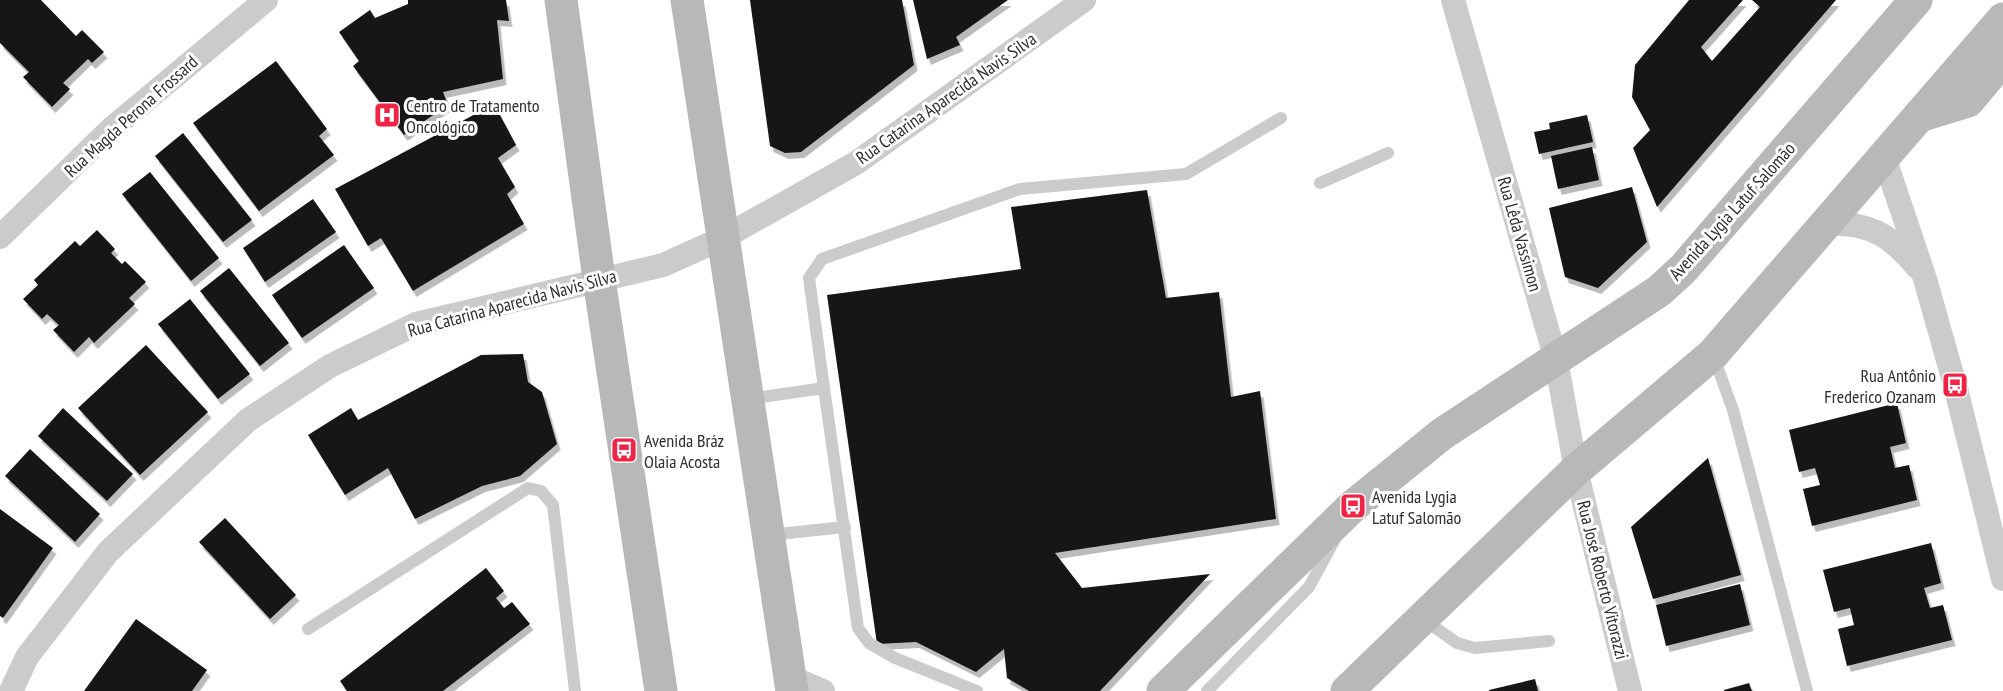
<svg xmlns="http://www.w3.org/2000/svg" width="2003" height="691" viewBox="0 0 2003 691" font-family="'PT Sans Narrow',sans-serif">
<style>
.building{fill:#151515;filter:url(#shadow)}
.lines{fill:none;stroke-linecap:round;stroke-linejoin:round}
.lane{stroke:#cbcbcb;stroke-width:12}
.street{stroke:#cbcbcb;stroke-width:24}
.secondary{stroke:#b8b8b8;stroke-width:33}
.labels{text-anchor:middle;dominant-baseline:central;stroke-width:6;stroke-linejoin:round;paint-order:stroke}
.street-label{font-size:18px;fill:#2e2e2e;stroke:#fff}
.poi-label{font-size:18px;fill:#2e2e2e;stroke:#fff;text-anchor:start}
</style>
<defs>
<filter id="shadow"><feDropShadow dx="3.5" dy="6" stdDeviation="0" flood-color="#0004"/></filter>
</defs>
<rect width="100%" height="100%" fill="#fff"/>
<g class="building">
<path d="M0,0H41L76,36L82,30L104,52L92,63L88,59L63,83L70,89L52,107L23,77L29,72L0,43Z"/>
<path d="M408,0H506L509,21L497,20L503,79L443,92L448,105L404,135L353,66L359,61L339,32L370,10L375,18L408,4Z"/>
<path d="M750,0H902L914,65L801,152L785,153L770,146Z"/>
<path d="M913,0H1008L956,37L960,45L927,59Z"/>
<path d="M1689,0H1743L1701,47L1712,61L1760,7L1752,0H1836L1657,207L1633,148L1650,130L1632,97L1635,65Z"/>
<path d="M276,61L327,129L319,136L334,155L259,211L193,123Z"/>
<path d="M494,104L516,145L498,158L515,187L507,194L524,224L413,291L381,238L368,246L335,189Z"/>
<path d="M1587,115L1593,142L1539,154L1534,132L1550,129L1549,123Z"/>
<path d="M183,133L252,220L223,242L155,156Z"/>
<path d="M1592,147L1599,180L1558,189L1551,156Z"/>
<path d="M150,172L219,258L191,281L122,194Z"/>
<path d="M1632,187L1647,242L1598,288L1565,277L1549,208Z"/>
<path d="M1147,190L1166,298L1219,292L1231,397L1260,391L1276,519L1055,553L1082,588L1210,574L1100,691H1029L1007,678L1004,649L976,672L916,642L877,644L827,295L1021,269L1011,207Z"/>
<path d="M313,199L336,232L265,282L243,248Z"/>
<path d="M97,230L115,249L111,253L122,264L125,261L146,282L129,298L135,304L94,343L89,337L74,352L53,330L59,325L47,314L42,319L23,299L38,285L34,280L75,241L80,246Z"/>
<path d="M344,245L374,288L302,338L272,295Z"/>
<path d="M229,268L289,343L260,366L200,291Z"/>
<path d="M190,299L250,374L218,399L158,324Z"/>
<path d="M146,345L208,412L140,475L78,408Z"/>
<path d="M523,354L528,382L542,392L557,444L520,476L482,486L415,519L388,468L345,495L308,435L351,408L358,420L481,355Z"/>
<path d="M1897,403L1906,443L1890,447L1895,468L1909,465L1917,500L1812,526L1803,489L1820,485L1815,468L1799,472L1789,430Z"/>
<path d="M63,408L133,474L107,501L38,436Z"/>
<path d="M30,449L100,514L75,542L5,476Z"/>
<path d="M1708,458L1741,575L1653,599L1631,527Z"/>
<path d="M0,509L53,548L3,618L0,616Z"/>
<path d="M225,518L296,595L270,619L199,542Z"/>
<path d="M1931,543L1941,583L1924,588L1930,608L1943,605L1952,640L1847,666L1838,629L1854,625L1850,608L1834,612L1823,570Z"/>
<path d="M486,568L504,591L496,598L504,608L512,602L530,624L443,691H347L340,681Z"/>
<path d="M1740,584L1750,625L1666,646L1656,605Z"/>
<path d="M136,619L207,670L192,691H84Z"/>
<path d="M1535,679L1538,691H1489V690Z"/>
<path d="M1749,683L1752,691H1724V690Z"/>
</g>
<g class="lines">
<g class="lane">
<path d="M1320,183L1388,153"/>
<path d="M1713,355L1733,410L1807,691"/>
<path d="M824,388L858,628L869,643L895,658L977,691"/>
<path d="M748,399L824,388L809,278L822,259L1020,189L1186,174L1281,118"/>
<path d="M769,535L845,527"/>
<path d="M1423,619L1457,643L1475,648L1549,641"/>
<path d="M308,629L528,488L541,491L553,505L575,691"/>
<path d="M1207,691L1309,587L1334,541"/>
</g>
<g class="street">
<path d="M1453,0L1556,360L1576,470L1630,691"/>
<path d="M1884,157L1925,279L1955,385L2003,579"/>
<path d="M1825,224C1868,222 1890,234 1917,267"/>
<path d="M0,237L111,129L266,0"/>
<path d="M790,677L823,691"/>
<path d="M11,691L27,657L108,552L248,420L330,366L416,324L663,265L721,239L856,163L1084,0"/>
</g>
<g class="secondary">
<path d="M561,0L599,279L661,691"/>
<path d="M687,0L792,691"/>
<path d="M1919,116L1968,101L2003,59"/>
<path d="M1163,691L1353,506L1442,434L1659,291L1683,269L1916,0"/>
<path d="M1347,691L1576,470L1713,354L2003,19"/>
</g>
</g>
<defs>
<symbol id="hospital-square" viewBox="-11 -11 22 22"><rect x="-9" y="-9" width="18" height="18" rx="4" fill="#f02546" stroke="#fff"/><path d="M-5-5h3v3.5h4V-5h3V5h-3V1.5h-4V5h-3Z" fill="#fff"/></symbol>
<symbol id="bus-square" viewBox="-11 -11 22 22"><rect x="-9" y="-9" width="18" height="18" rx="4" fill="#f02546" stroke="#fff"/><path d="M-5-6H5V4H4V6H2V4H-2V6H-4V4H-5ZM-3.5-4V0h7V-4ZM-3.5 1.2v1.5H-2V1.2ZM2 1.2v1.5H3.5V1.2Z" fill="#fff"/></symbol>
</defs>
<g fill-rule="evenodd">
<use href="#hospital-square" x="372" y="100" width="30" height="30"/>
<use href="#bus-square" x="1940" y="370" width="30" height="30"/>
<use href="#bus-square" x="609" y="435" width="30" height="30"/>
<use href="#bus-square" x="1338" y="491" width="30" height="30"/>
</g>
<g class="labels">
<g class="street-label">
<text transform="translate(946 98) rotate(-35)">Rua Catarina Aparecida Navis Silva</text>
<text transform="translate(131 116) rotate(-42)">Rua Magda Perona Frossard</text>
<text transform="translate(1732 211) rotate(-48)">Avenida Lygia Latuf Salomão</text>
<text transform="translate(1520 234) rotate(74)">Rua Lêda Vassimon</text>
<text transform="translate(512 303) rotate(-15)">Rua Catarina Aparecida Navis Silva</text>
<text transform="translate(1603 580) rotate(76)">Rua José Roberto Vitorazzi</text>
</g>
<g class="poi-label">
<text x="406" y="105">Centro de Tratamento<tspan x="406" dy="21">Oncológico</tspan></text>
<text x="1936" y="375" text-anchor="end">Rua Antônio<tspan x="1936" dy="21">Frederico Ozanam</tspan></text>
<text x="644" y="440">Avenida Bráz<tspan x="644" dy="21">Olaia Acosta</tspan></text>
<text x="1372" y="496">Avenida Lygia<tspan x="1372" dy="21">Latuf Salomão</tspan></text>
</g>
</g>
</svg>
